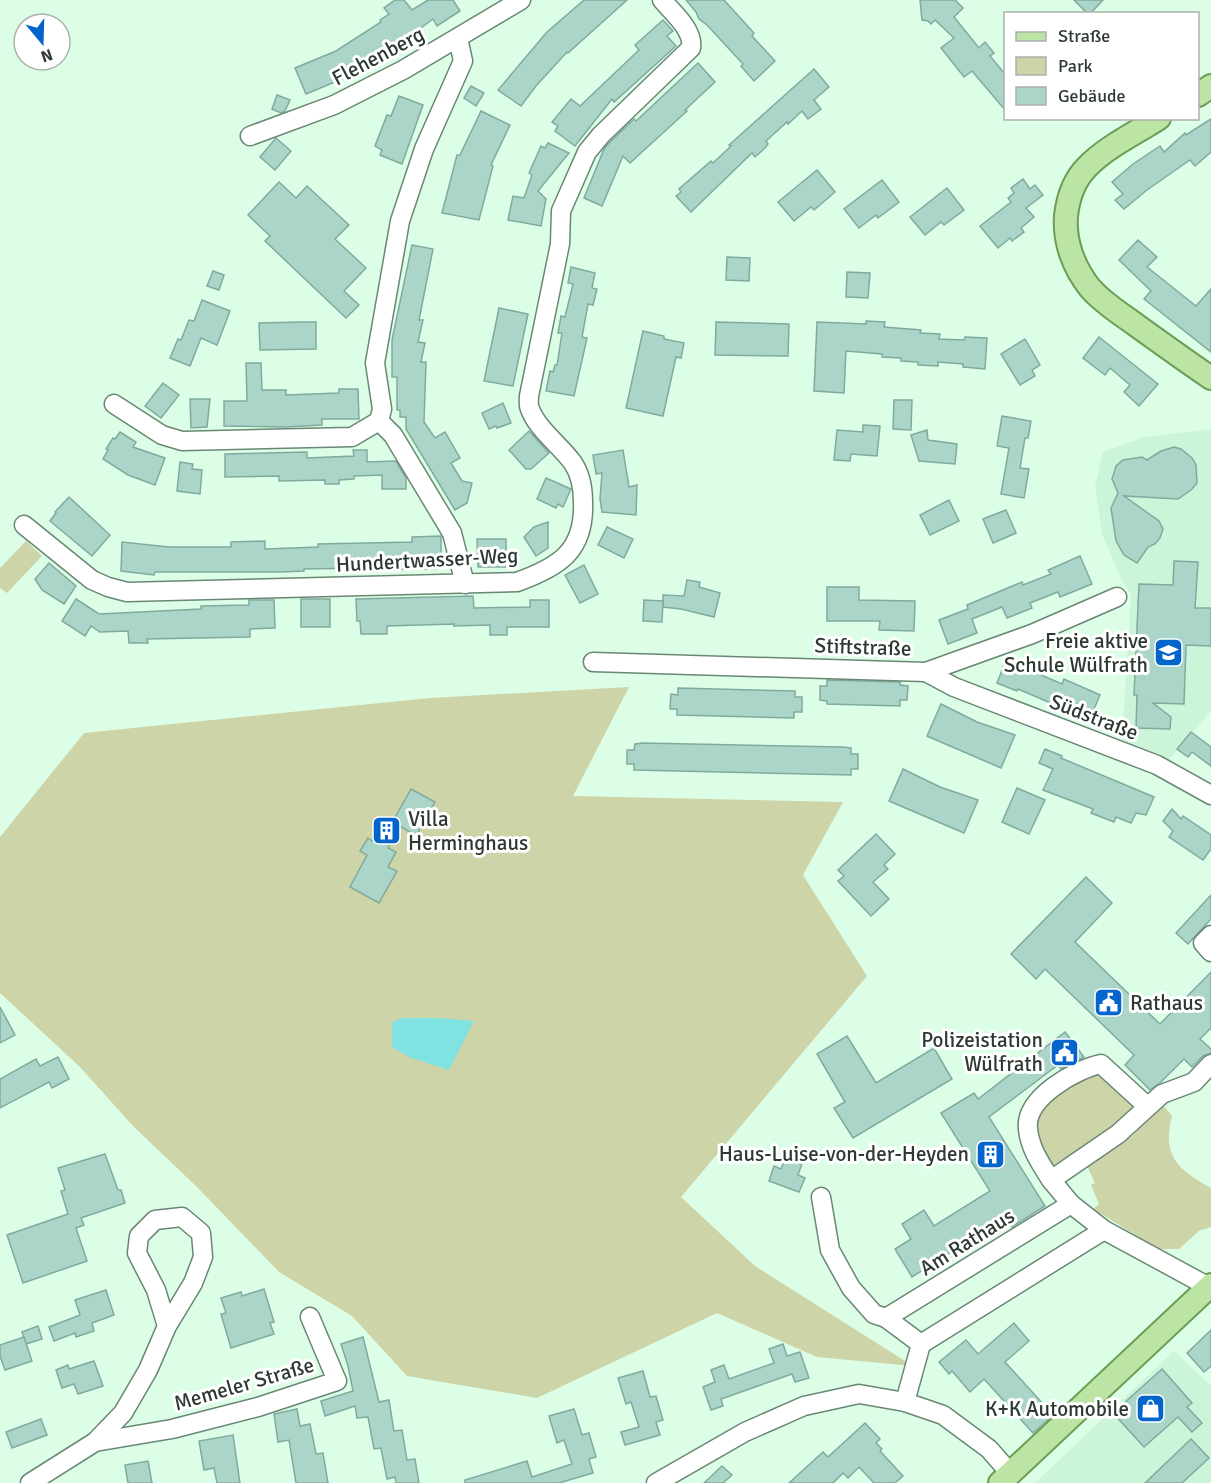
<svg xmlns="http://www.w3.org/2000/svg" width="1211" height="1483" viewBox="0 0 1211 1483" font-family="Signika,sans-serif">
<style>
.built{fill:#ccf4d9}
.green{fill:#cdd4a7}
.water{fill:#81e2e2}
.building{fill:#abd5c9;stroke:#81aa9e;stroke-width:1.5}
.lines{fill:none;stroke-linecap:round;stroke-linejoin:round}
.minor-casing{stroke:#698773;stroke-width:21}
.major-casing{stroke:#6d9d55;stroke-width:26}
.minor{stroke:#fff;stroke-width:18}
.major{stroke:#bce5a5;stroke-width:22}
.labels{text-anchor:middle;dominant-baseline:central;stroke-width:6;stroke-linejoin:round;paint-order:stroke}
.street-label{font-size:21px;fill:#2d3a31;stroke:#fff}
.poi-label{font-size:21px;fill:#2d3a31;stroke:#fff;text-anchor:end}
</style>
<rect width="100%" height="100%" fill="#dcfee7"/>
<g class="built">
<path d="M1211,429V711L1168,761L1122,741L1131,594L1120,577L1102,534L1095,486L1103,452L1144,437Z"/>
<path d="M1174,1351L1211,1386V1483H1035Z"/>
</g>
<g class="green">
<path d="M26,541L42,556L7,593L0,588V568Z"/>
<path d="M629,687L573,796L843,802L803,875L867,976L681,1197L755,1266L913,1366L817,1357L717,1313L537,1398L407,1376L352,1316L279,1272L197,1187L134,1127L79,1066L0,993V837L84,733L430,698Z"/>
<path d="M1103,1073L1132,1105L1131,1116L1049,1168L1034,1140L1039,1112L1053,1099L1088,1075Z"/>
<path d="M1162,1104L1172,1116C1162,1156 1177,1169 1211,1188V1227L1199,1231L1179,1249H1158L1093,1209L1099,1204L1091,1185L1095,1183L1087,1166L1104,1152L1131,1137Z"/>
</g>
<path class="water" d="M403,1018H438L474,1021L449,1070L409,1057L392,1047V1022Z"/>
<g class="building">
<path d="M395,0H404L412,10L428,0H453L460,11L437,26L433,19L406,39L405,38L342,79L306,94L295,68L336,51L381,22L380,20L389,14L384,8Z"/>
<path d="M584,0H627L568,53L567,52L536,86L521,106L498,90L547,32Z"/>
<path d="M686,0H724L754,33L752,36L775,61L754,81L741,66L743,64L707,25L699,19L696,12Z"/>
<path d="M920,0H955L963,8L954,17L979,48L985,42L994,53L990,56L1005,74V110L972,71L964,77L941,48L954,38L935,20L931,24L928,21L922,20Z"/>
<path d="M1074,0H1103L1090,14H1088Z"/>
<path d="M663,20L673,31L667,36L676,46L614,102L612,99L575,146L555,131L558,126L552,122L571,99L580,106L639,50L635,45Z"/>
<path d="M698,63L715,82L685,110L687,111L630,163L623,156L602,206L584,198L604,149L609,143L634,119L636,121Z"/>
<path d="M814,69L829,87L814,100L821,109L808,119L802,111L788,124L787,122L766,141L768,144L765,148L755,157L752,153L691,212L676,196L681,192L679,189L711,161L713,163L731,146L729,145Z"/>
<path d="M471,86L484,93L476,106L464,98Z"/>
<path d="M277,95L290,100L285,111L281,113L272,109Z"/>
<path d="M399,96L423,105L402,164L380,155L382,150L375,146L387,115L391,116Z"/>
<path d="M481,111L510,125L491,165L493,166L479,220L442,213L457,155H460Z"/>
<path d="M1211,119V152L1195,166L1190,160L1147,190L1124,209L1115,200L1123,194L1112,182L1133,164L1160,146L1164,152L1185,133L1186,135Z"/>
<path d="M276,138L291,151L275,170L260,157Z"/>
<path d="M548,143L569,153L538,191L546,199L541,226L508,220L513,196L524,198L532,175L529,173L541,146L545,148Z"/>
<path d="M817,170L835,192L814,210L811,207L794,221L778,202Z"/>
<path d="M1023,179L1030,189L1035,185L1043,195L1026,208L1034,217L1021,228L1024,232L1012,241L1010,238L998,248L980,226L1011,202L1008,198L1014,193L1011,188Z"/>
<path d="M882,180L899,202L878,218L876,215L859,228L844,209Z"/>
<path d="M279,182L296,198L307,186L349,225L335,239L366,268L344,291L359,305L346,318L265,241L270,236L248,215Z"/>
<path d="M947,188L964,210L944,225L941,222L925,235L910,217Z"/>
<path d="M1138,240L1157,257L1147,267L1196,306L1211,289V352L1144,299L1151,291L1119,260Z"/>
<path d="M412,245L433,249L419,320H423L418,342L425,343L421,362H426L424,422L435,438L445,432L460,458L451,463L462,481L472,483L467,503L455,510L406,429V417H400V410H397V377H392V340Z"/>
<path d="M727,257L750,258L749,281L726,280Z"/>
<path d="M571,267L595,273L592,288L597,289L593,305L588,304L582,337L587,338L574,396L546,391L550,371L553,372L555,365H557L562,333H558L561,316L565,317L573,284L568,283Z"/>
<path d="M213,271L224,275L219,290L207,286Z"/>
<path d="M847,272L870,273L868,298L846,297Z"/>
<path d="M202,300L230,311L217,345L201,338L190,366L170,358L178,339L181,340L189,320L194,321Z"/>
<path d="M499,308L528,314L513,386L484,381Z"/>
<path d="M866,321L885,322L884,327L921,330L920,333L940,334L939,339L964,340L965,337L987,338L985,369L963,367V364L938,362V366L918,365V362L901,361V358L882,357V354L846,351L844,393L814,391L817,322L866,324Z"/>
<path d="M301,322H316V349L260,350L259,323Z"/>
<path d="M716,322L789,324L788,356L715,355Z"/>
<path d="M643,331L664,336V339L684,343L681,358L676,357L663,416L626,408Z"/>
<path d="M1099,337L1158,384L1139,406L1124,392L1130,385L1110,368L1105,375L1083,358Z"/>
<path d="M1025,339L1040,365L1032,370L1035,376L1020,385L1001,354Z"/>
<path d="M246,363H261L262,390H286V395L339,393V389H358L359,419H322V425L286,427L224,426V401H247Z"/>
<path d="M163,383L179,395L161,418L145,406Z"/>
<path d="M190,399H210L207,427L191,428Z"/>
<path d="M894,400H912L911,430L893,429Z"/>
<path d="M503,403L511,423L497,428L496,426L489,429L482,413Z"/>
<path d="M1002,416L1031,421L1028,438H1025L1020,468L1029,469L1024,498L1001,494L1009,448L997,446Z"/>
<path d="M863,425L880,426L877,456L851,454L850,461L834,460L837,430L863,432Z"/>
<path d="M927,430L928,440L957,444L955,464L919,461L911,435Z"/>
<path d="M529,431L549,453L531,469H526L509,450Z"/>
<path d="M120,432L136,442L133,447L165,458L155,485L128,475L103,459L108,450L106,449L113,438L115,439Z"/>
<path d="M1174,447L1181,449L1192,458L1196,465L1197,483L1191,490L1178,499L1124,496L1159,521L1163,529L1160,538L1155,544L1148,547L1137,563L1124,555L1116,541L1111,508L1118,493L1112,479L1114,473L1116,466L1123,460L1142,457L1147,460L1161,451Z"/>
<path d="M353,450H367V462L396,461L406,478V489H382V475L354,476V479L339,480V484H325V480L279,481V476L225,477V454L307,452V458L354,456Z"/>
<path d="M623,450L629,487L637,485L636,515L602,512L600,499L602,473L596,474L593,455Z"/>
<path d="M180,462L193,464L192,469L202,470L200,494L177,491Z"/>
<path d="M546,478L571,489L563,507L558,504L556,508L537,499Z"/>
<path d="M69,497L110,535L92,556L50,521L56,513L55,512Z"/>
<path d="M949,500L959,521L930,535L920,515Z"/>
<path d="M1006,510L1016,533L993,543L983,519Z"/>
<path d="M548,522V548L536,556L524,537L534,527Z"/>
<path d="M607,527L633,539L624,558L598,545Z"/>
<path d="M441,536V564L436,565V569L366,570V568L304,569V571L281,572H155L154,575L121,571L122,542L169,547H231V542L265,541V549L318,547V544L412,542V537Z"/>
<path d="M477,539H506V567H478Z"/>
<path d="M1080,556L1092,584L1060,597L1058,592L1030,603L1032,608L1007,618L1002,607L972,619L977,633L948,644L939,620L968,609L967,605L1022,582L1023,585L1051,574L1048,570Z"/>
<path d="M1174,561L1198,562L1195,608H1211V646L1186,645L1184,704L1153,703L1171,717L1170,729L1136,728L1137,695H1134L1139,584L1173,585Z"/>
<path d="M49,563L76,586L64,604L42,590L35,579Z"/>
<path d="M584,565L598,594L580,603L565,575Z"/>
<path d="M687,580L700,582L699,587L720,593L714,617L681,609L663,607V595L684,596Z"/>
<path d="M827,587H859V600L915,601L914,631L879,630L880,621H827Z"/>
<path d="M473,596L474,608L530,607V600H549V627H507V635H490V625L454,626V624L387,626V634H361L360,621H357L356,599Z"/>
<path d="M76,599L99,614L201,609V606L249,605V600H274L275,628L250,629V637L147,639L148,643H129L128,631L100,632L91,626L85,636L62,621Z"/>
<rect x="301" y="599" width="29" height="28"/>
<path d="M644,600L663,601L662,622L643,621Z"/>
<path d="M1006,660L1062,684L1064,679L1100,695L1088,723L1052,707L1053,704L1018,689L1017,691L997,683Z"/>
<path d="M827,680L900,682V685L908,686L907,700H900V706L827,704V701L820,700V686H827Z"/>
<path d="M678,688L795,691V697H802V712H794V718L677,715V709H670L671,694L678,695Z"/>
<path d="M941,704L977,722L1015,735L1001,768L927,736Z"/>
<path d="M1191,732L1211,747V766L1192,752L1188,757L1177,749Z"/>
<path d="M643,743L843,747L851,748V754H858V769H851V775L634,770V764H627V750H634L635,744Z"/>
<path d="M1045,749L1062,756L1061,758L1154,797L1146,815L1136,813L1131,823L1116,817L1114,822L1091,813L1093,809L1043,790L1053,769L1039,763Z"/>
<path d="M903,769L940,787L978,800L964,833L889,801Z"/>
<path d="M1017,788L1045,800L1029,834L1002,822Z"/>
<path d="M411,789L435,802L416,836L400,826L388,848L396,852L388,867L397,871L379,903L350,887L367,855L360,851L368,838L372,841L386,817L393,821Z"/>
<path d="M1172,809L1181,819L1183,816L1211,835V849L1203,860L1169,837L1173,831L1163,821Z"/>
<path d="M876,834L895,854L884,865L888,869L873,882L889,899L871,916L838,881L844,876L838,870Z"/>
<path d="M1086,877L1112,903L1075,942L1160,1024L1211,972V1028L1200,1039L1211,1049V1053L1203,1056L1192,1067L1184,1059L1161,1082L1150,1090L1125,1065L1134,1055L1045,969L1036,979L1011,954Z"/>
<path d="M1211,895V919L1188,944L1176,933Z"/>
<path d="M0,1007L15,1035L0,1043Z"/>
<path d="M1065,1032L1084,1057L1061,1069L1058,1065L989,1117L1045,1206L1012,1227L1006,1217L912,1277L895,1249L911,1239L902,1224L924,1210L934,1226L990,1191L941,1113L974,1093L978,1099Z"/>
<path d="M847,1036L876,1083L934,1048L952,1079L853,1138L834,1108L845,1102L817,1054Z"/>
<path d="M58,1057L69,1079L52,1088L49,1082L0,1108V1079L36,1059L40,1066Z"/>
<path d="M789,1149L805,1155L798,1175L805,1178L799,1192L769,1181L774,1166L781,1169Z"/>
<path d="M105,1154L118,1190H121L125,1203L81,1218L84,1225L76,1228L87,1261L23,1283L7,1235L68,1214L61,1191L65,1190L58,1168Z"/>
<path d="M264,1289L274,1322L270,1323L274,1334L231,1348L221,1314L226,1313L221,1298L241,1292L242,1296Z"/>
<path d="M106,1290L114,1315L92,1323L94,1331L76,1337L75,1333L54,1341L49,1327L80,1315L75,1300Z"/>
<path d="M1014,1323L1029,1341L1005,1362L1053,1415L1033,1433L984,1379L970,1392L952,1371L949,1374L939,1362L966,1340L978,1354Z"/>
<path d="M38,1326L42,1339L26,1344L22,1332Z"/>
<path d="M1211,1330V1366L1204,1372L1187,1353Z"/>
<path d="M24,1337L32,1361L5,1370L0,1356V1345Z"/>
<path d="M363,1337L379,1402L389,1400L394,1431L402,1430L407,1460L415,1459L419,1483H396L395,1477L387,1479L381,1448L374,1449L368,1417L357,1418L355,1406L325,1416L321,1401L353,1391L348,1366L341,1344Z"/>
<path d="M783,1344L787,1356L800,1352L809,1378L795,1382L792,1374L721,1399L723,1406L711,1410L703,1387L715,1382L711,1370L724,1365L729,1379L774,1363L769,1349Z"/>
<path d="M94,1361L103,1386L78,1394L74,1384L62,1388L56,1370L68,1365L69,1369Z"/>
<path d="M1162,1369L1192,1403L1187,1407L1202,1423L1192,1432L1178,1417L1144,1447L1113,1413Z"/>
<path d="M643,1371L650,1397L656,1396L663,1420L656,1422L660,1435L625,1445L621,1432L639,1427L631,1402L626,1404L618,1378Z"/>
<path d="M297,1409L300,1426L310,1424L316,1454L323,1453L328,1483H296L289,1440L278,1442L274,1414Z"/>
<path d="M574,1409L582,1435L589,1433L596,1457L589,1459L593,1473L559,1483H465V1480L527,1461L532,1477L572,1464L564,1440L557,1443L549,1416Z"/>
<path d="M41,1419L47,1435L12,1448L6,1432Z"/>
<path d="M865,1423L880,1439L876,1443L882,1449L880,1451L903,1476L895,1483H874L859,1467L848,1478L843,1473L833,1483H789L823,1452L828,1457Z"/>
<path d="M233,1435L240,1483H217L214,1468L204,1470L199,1441Z"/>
<path d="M1191,1439L1209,1458L1182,1483H1145Z"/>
<path d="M148,1461L152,1483H128L125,1465Z"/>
<path d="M722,1466L732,1475L723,1483H704Z"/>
</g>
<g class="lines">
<defs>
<g id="minor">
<path d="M250,136L334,105L403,70L521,0"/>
<path d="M114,404L162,435L182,441L352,437L379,421L382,409L375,363L400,221L424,149L463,61L458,38"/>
<path d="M379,421L393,435L452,533L465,584"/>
<path d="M24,525L92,580L108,587L127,592L517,582C559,567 585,551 583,502C583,488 581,475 573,463C561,446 537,429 530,409C528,406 529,400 529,396L560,244L561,211L576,177L587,152L601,135L691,48C694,30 673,13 662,0"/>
<path d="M593,662L926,672L1032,634L1117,597"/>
<path d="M926,672L954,687L1157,765L1211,795"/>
<path d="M1211,935L1203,943L1211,952"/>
<path d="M1051,1180C1041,1164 1030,1149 1028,1129C1024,1098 1076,1069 1101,1064L1147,1106"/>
<path d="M821,1197L830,1250L851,1288L874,1314L886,1318"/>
<path d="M1209,1287L1104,1230L1071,1204L1051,1180L1118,1134L1162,1094L1194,1082L1211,1064"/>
<path d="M921,1344L1104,1230"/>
<path d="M905,1402L921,1344L886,1318L1071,1204"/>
<path d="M95,1442L123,1413L148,1370L167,1326L193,1283L203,1257L201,1233L182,1217L155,1220L139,1236L137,1253L156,1290L167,1326"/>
<path d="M30,1483L95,1442L172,1429L258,1407L337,1381L310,1317"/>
<path d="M656,1483L745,1432L804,1406L859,1394L905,1402L943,1415L989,1449L1010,1473"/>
</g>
<g id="major">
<path d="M1198,95L1211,86"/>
<path d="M1159,118C1136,133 1106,147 1087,167C1074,180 1068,198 1066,216C1064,242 1074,268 1090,288C1103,303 1121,314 1136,325C1161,343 1186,361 1211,378"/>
<path d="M1000,1483L1211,1285"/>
</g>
</defs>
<use href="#minor" class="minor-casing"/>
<use href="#major" class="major-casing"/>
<use href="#minor" class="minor"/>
<use href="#major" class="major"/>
</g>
<defs>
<symbol id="school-square" viewBox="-11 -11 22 22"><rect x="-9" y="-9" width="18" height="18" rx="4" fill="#0364cc" stroke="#fff"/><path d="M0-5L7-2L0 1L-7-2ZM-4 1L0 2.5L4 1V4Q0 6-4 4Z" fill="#fff"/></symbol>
<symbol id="building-square" viewBox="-11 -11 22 22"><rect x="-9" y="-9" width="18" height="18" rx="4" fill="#0364cc" stroke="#fff"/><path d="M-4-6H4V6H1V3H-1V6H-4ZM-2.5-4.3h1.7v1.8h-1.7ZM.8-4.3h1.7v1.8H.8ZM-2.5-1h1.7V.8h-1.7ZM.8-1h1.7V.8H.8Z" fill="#fff"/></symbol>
<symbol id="civic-square" viewBox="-11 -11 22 22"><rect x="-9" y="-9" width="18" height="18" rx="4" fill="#0364cc" stroke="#fff"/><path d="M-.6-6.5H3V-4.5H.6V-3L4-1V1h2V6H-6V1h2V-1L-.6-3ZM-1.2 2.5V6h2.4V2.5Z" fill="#fff"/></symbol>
<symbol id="shop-square" viewBox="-11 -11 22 22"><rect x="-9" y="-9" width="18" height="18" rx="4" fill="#0364cc" stroke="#fff"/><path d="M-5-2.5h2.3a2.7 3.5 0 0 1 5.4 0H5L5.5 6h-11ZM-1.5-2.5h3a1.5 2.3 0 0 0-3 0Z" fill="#fff"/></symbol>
</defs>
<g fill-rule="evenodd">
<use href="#school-square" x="1152" y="636" width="33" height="33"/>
<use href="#building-square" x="370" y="814" width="33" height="33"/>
<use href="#civic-square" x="1092" y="986" width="33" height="33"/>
<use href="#civic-square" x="1048" y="1036" width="33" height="33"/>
<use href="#building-square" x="974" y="1138" width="33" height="33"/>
<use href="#shop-square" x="1134" y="1392" width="33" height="33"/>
</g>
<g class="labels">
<g class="street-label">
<text transform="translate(378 56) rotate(-28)">Flehenberg</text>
<text transform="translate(427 560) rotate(-3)">Hundertwasser-Weg</text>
<text transform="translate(863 647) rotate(2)">Stiftstraße</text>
<text transform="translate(1094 717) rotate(21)">Südstraße</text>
<text transform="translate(967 1242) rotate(-32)">Am Rathaus</text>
<text transform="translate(244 1384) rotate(-16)">Memeler Straße</text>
</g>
<g class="poi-label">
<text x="1148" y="641">Freie aktive<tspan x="1148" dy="24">Schule Wülfrath</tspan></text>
<text x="408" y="819" text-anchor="start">Villa<tspan x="408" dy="24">Herminghaus</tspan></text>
<text x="1130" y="1003" text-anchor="start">Rathaus</text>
<text x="1043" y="1040">Polizeistation<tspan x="1043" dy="24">Wülfrath</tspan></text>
<text x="969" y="1154">Haus-Luise-von-der-Heyden</text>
<text x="1129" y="1409">K+K Automobile</text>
</g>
</g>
<rect x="1004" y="12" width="195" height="108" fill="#ffffff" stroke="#abb0ad" stroke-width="1.5"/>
<rect x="1016" y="32" width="30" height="9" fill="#bce5a5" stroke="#abb0ad" stroke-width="1.5"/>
<text x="1058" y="42" font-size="18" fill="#2d3a31">Straße</text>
<rect x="1016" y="57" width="30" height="18" fill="#cdd4a7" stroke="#abb0ad" stroke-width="1.5"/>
<text x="1058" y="72" font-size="18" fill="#2d3a31">Park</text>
<rect x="1016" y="87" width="30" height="18" fill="#abd5c9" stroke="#abb0ad" stroke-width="1.5"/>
<text x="1058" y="102" font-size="18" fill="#2d3a31">Gebäude</text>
<g transform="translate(42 42) rotate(161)"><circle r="28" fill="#ffffff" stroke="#abb0ad" stroke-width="1.5"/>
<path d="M0-4.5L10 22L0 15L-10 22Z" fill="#0364cc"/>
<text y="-9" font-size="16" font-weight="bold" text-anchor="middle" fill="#2d3a31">N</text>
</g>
</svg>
